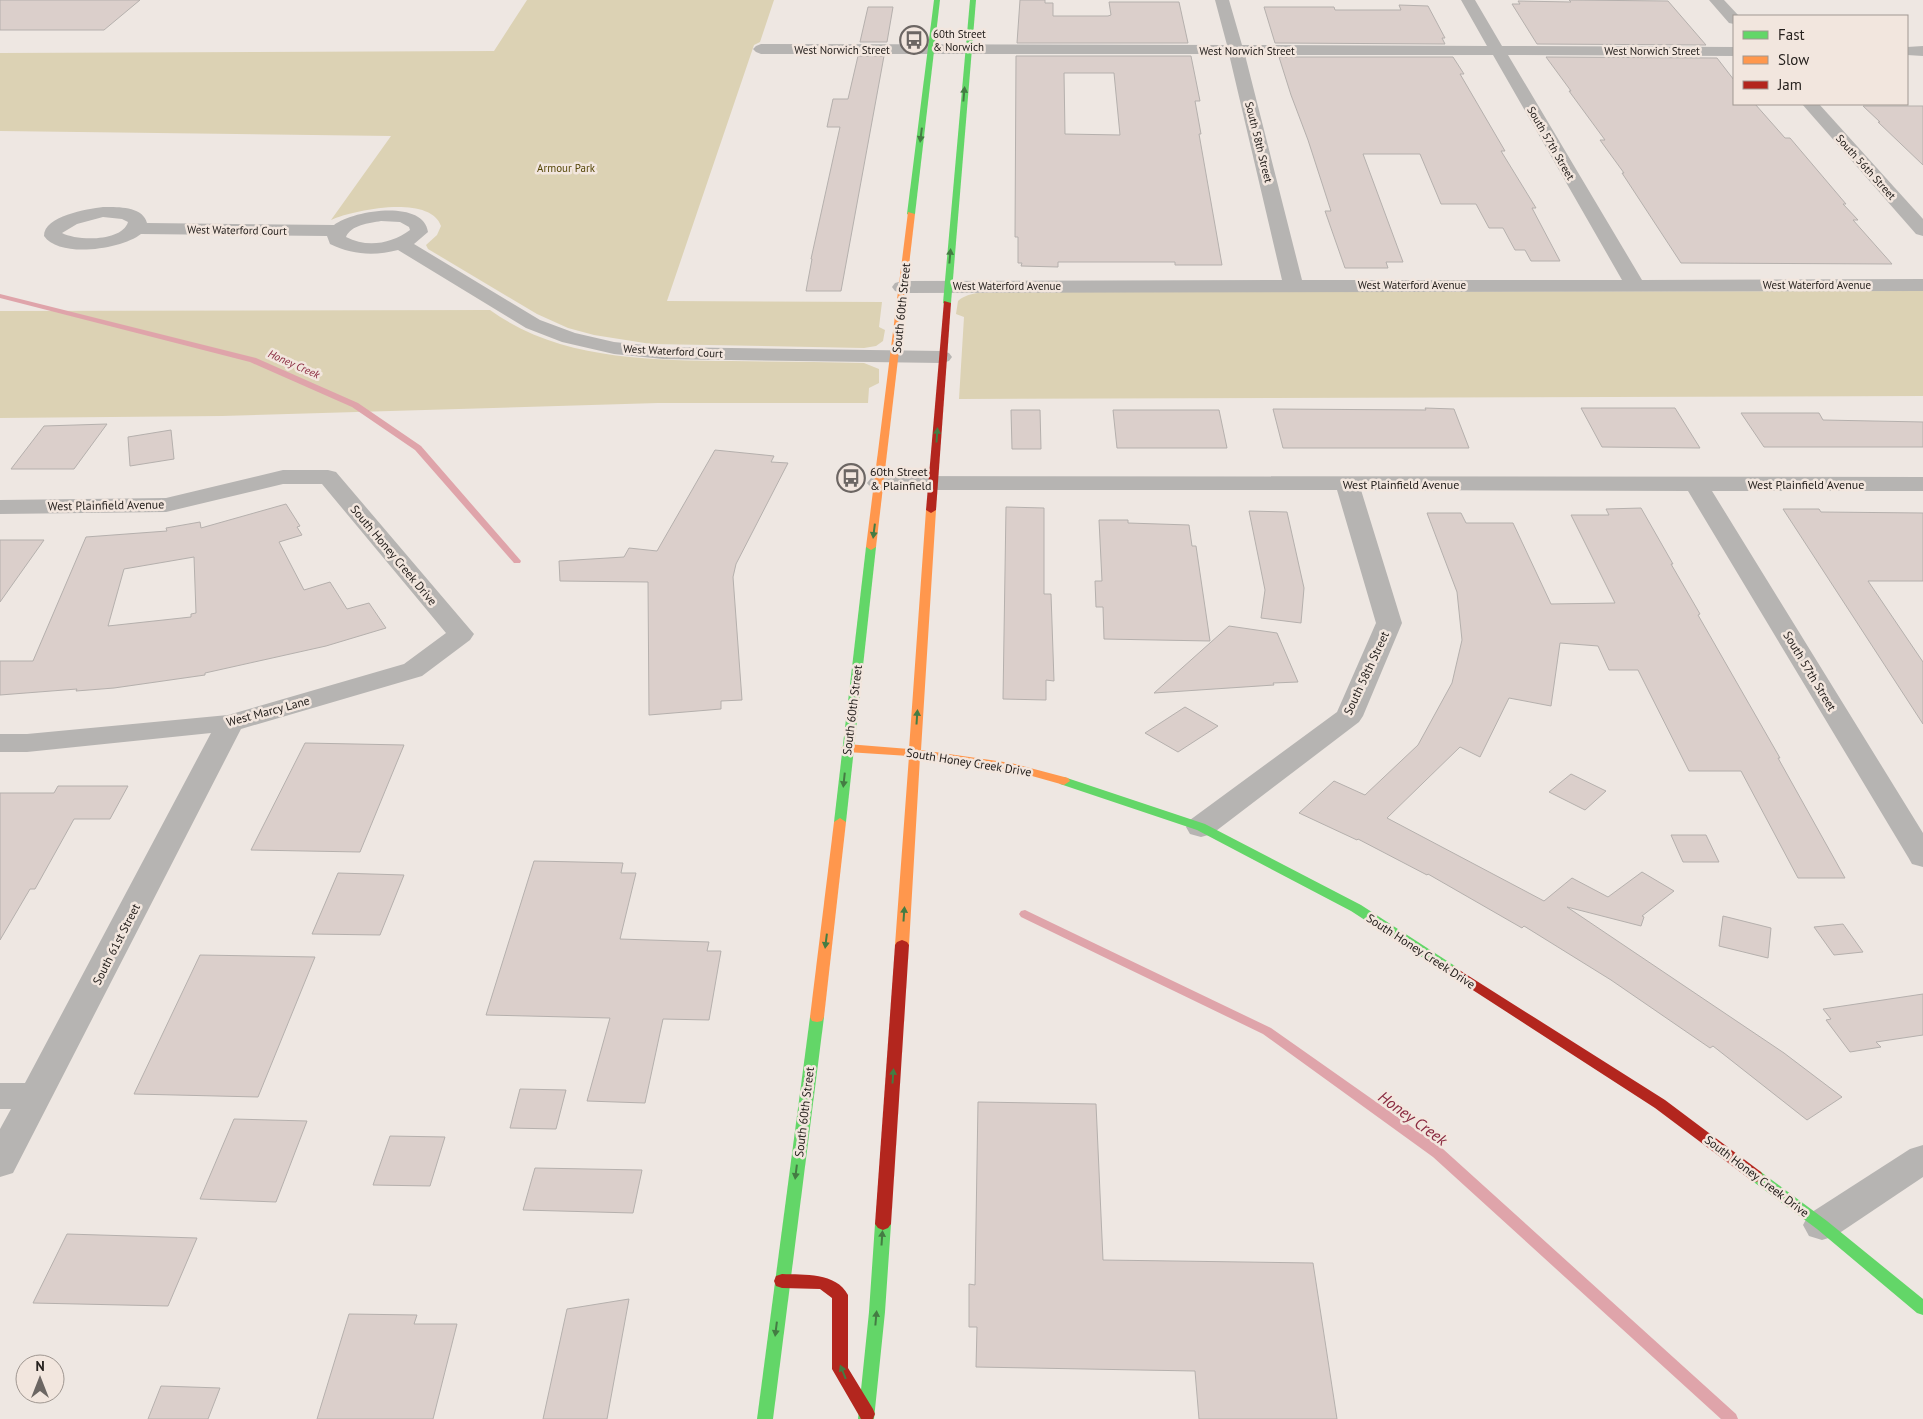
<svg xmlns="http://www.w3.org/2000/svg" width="1923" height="1419" viewBox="0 0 1923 1419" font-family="'PT Sans',sans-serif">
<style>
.green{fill:#dcd2b4}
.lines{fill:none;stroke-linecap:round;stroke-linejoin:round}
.stream{fill:#dfa4aa;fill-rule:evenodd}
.building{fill:#dbcfcb;stroke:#b5b0ad;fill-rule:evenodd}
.street{fill:#b6b4b2;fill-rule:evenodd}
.fast{fill:#63d668;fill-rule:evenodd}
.slow{fill:#ff974d;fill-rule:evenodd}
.jam{fill:#b3261e;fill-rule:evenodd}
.oneway{fill:#447c43}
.labels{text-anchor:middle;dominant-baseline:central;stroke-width:5;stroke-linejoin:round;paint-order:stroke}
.far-poi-label{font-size:11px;fill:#26211e;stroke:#f2e6de;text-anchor:start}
.far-street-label{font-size:11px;fill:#26211e;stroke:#f2e6de}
.far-park-label{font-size:11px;fill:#544607;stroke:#f2e6de}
.far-water-label{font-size:11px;font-style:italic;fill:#8a2a40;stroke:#f2e6de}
.street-label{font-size:12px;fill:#26211e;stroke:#f2e6de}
.poi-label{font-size:12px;fill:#26211e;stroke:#f2e6de;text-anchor:start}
.near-water-label{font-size:16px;font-style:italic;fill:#8a2a40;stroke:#f2e6de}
</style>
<rect width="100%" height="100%" fill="#eee7e2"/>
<g class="green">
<path d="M527,0H774L760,42L754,45L667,301L882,302L879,327L885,330L883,341L876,346L864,348L651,344L594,335L568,328L537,314L428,249L426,245L437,235L441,226C430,194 353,210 331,220L391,136L0,131V53L494,51Z"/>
<path d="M1923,291V396L959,399L964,317L956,314L958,301C970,290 991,293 1007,292Z"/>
<path d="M490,310C559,360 648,360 731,361C775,362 819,362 864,363L879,369V383L869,388L868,403H658L222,416L0,418V311Z"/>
</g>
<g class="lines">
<g class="stream">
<path d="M0,294L256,358L358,403L421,446L521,561L520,563H514L415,450L352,407L250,362L0,298Z"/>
<path d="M1025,910L1271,1028L1443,1149L1736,1414L1738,1419H1721L1433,1157L1263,1034L1021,917L1019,914L1021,911Z"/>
</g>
</g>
<g class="building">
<path d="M0,0H140L104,30H0Z"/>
<path d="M1020,0H1045V3H1053V16H1108L1111,15L1109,2H1179L1188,43H1017Z"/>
<path d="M1569,0L1668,1L1706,45L1537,44L1512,4H1520L1518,1L1571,2Z"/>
<path d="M1399,5L1428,6L1445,38H1442L1445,44L1275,43L1264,7H1334L1335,10H1401Z"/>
<path d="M868,7H893L887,42H860Z"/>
<path d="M858,56H884L841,291H806L812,259H811L840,127H827L833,99H848Z"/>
<path d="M1016,56H1191L1200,101H1195L1201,134H1199L1222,265H1175V262H1058V267L1021,266L1022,263H1018V237H1015ZM1064,73H1114L1120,135L1065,134Z"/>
<path d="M1279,57H1453L1464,74H1460L1505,151H1501L1536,208H1532L1560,261H1531L1525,250H1515L1503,228H1489L1476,204H1441L1420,154H1363L1403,262H1386L1388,268H1345L1325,211H1331L1308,140L1291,95Z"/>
<path d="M1546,57L1717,58L1734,80V104H1755L1785,138H1790L1846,204H1843L1858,220H1853L1892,264L1681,263L1622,173H1624L1600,140H1605L1569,91H1571Z"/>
<path d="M1863,106H1923V165L1878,122H1880Z"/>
<path d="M1425,408L1454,409L1469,448H1283L1273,409L1426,410Z"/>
<path d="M1581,408H1675L1700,448L1602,447Z"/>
<path d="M1011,410H1040L1041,449H1012Z"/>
<path d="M1113,410H1219L1227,448H1117Z"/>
<path d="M1741,413H1819L1823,420L1923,422V447H1764Z"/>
<path d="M107,424L74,469H11L44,426Z"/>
<path d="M171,430L174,459L130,466L128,437Z"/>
<path d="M715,450L774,456L771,462L788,463L736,564L733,577L742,700L721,701V709L649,715L648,582L560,581L559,561L624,557L629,548L657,551Z"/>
<path d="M286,504L300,526L297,527L302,535L279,542L304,590L330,582L347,609L369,603L386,628L326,646L205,673V675L114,688L76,691L77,689L0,695V661H33L86,537L167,531L166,528L200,522L201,528ZM194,557L196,613L191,614V617L108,626L124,569Z"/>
<path d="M1006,507L1044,508V594H1051L1054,681L1046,680V700L1003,699Z"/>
<path d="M1641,508L1673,564H1671L1700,614L1698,615L1780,758H1778L1845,878H1798L1741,771H1689L1638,670H1609L1598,646L1560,643L1551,706L1509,698L1480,757L1460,747L1387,818L1544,901L1572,878L1608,897L1642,872L1674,891L1642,916L1644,917L1641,926L1567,907L1784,1053L1842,1097L1807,1120L1713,1046L1710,1048L1611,980L1524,926L1522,928L1428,874L1427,875L1358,839L1357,840L1299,813L1334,781L1365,795L1418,745L1452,683L1462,640L1457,592L1427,513H1461L1466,523H1513L1551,604L1615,603L1571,515H1609L1606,509Z"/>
<path d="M1783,509H1819L1821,512L1923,513V581H1868L1923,662V724Z"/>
<path d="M1249,511L1287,512L1304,588L1301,623L1261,618L1265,590Z"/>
<path d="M1099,520H1128V523L1189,525L1192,546H1196L1210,641L1104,639L1103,607H1096L1095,581H1102Z"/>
<path d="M0,540H44L0,602Z"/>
<path d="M1229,626L1277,633L1298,682L1273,683L1274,685L1154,693Z"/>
<path d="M1185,707L1218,726L1178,752L1145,733Z"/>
<path d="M305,743L404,745L360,852L251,850Z"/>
<path d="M1571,774L1606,791L1585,810L1549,792Z"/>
<path d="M58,786H128L110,819H74L35,889H30L0,940V793H54Z"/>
<path d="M1671,835H1706L1719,862H1683Z"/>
<path d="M534,861L623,863L621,873H636L620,939L709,942L707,951H721L709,1020L663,1019L645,1103L587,1101L610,1018L486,1015Z"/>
<path d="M338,873L404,875L380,935L312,934Z"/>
<path d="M1723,916L1771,928L1768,958L1719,946Z"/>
<path d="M1843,924L1863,952L1834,955L1814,927Z"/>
<path d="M200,955L315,957L258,1097L134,1094Z"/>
<path d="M1923,994V1035L1876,1042L1881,1047L1850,1052L1826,1020L1831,1019L1823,1009Z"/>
<path d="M520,1089L566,1090L556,1129L510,1128Z"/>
<path d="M978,1102L1096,1104L1103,1260L1313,1263L1337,1419H1199L1195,1371L976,1367L977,1327H969V1284L975,1285Z"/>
<path d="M234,1119L307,1121L276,1202L200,1199Z"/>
<path d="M390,1136L445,1137L430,1186L373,1185Z"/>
<path d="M535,1168L642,1170L633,1213L523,1210Z"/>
<path d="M67,1234L197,1238L168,1306L33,1303Z"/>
<path d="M629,1299L607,1419H543L567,1309Z"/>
<path d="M349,1314L417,1315L414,1324H457L433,1419H317Z"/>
<path d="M161,1386L220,1388L208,1419H148Z"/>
</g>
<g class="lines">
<g class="street">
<path d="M1215,0H1229L1242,45L1487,46L1461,0H1475L1502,46L1734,47V56L1508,55L1642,280L1923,279V291L902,293L895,291L892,287L895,283L902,281L1282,280L1229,54H761L756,52L753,49L756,46L761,44L1227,45ZM1245,55H1493L1622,280H1302Z"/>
<path d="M1709,0H1724L1739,16H1734V24L1729,23Z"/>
<path d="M1923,46V56L1907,55V47Z"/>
<path d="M1802,104H1819L1923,219V236L1916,234Z"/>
<path d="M103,207C117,207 143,206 147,223L334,225C353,210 424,199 428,232L414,244L540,320L575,333L614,342L663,347L942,351L949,353L952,357L949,361L942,363L663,359L614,354L562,342L526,328L398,250C375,256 352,255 330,244L327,236L141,234C122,249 60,259 44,236C44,216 87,209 103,207ZM103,217L122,219L128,222C122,242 77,241 62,233L77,224ZM381,221L400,222L409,227L410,230C391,244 367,248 346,237C351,225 369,223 381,221Z"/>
<path d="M283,470H328L336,472L474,634L470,640L422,676L241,729L13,1173L0,1177V1129L11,1109H0V1083H25L211,733L27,752H0V734H27L228,715L404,664L446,633L322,484H283L166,512L0,514V500L166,498Z"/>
<path d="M879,476L1923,477V491H1712L1923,833V867L1912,864L1908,857L1688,491L1361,490L1402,623L1363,716L1359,722L1212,834L1201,837L1190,834L1186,827L1190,820L1337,712L1376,623L1337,490H879L871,488L867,483L871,478Z"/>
<path d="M1923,1145V1177L1835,1236L1822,1240L1809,1236L1803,1225L1809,1214L1910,1149Z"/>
</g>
<g class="fast">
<path d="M934,0H940L915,214L911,216L907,214Z"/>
<path d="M970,0H976L951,303L947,305L943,303Z"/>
<path d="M871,544L876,547L846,822L840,826L834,822L866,547Z"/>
<path d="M1064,777L1205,824L1361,905L1458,968L1460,971L1458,974H1448L1351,911L1197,830L1060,784L1058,781Z"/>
<path d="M817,1012L822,1013L824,1017L773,1419H757L810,1017L812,1013Z"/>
<path d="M1756,1170L1761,1172L1827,1221L1923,1299V1315L1917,1313L1817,1229L1751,1180L1749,1176L1751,1172Z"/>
<path d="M883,1218L888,1220L891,1224L885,1312L874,1419H858L869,1312L875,1224L878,1220Z"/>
</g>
<g class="slow">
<path d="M908,212L915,214L876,547L871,550L866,547Z"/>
<path d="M931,507L936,510L921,750L1011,763L1068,778L1070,781L1064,785L1011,770L920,757L909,945L907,948H897L895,945L909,756L847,752L841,748L847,744L909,749L926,510Z"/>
<path d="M840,818L846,822L824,1017L822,1021L817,1022L812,1021L810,1017L834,822Z"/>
</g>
<g class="jam">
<path d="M944,301L951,303L936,510L931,513L926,510Z"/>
<path d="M902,940L907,942L909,945L891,1224L888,1228L883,1230L878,1228L875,1224L895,945L897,942Z"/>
<path d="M1453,966L1665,1100L1761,1172L1763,1176L1761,1180L1756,1182L1751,1180L1655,1108L1448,974L1446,971L1448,968Z"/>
<path d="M782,1274C804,1275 836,1272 848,1295V1368L873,1409L875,1414L873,1419H861L832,1369V1298L820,1289L782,1288L776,1286L774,1281L776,1276Z"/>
</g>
</g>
<defs><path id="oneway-solid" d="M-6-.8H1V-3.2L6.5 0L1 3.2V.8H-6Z" transform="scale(1.25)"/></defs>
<g class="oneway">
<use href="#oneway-solid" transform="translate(964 94) rotate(-85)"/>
<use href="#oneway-solid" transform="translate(921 135) rotate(97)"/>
<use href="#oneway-solid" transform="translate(950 256) rotate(-85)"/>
<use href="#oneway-solid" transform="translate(937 435) rotate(-86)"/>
<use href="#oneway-solid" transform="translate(874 531) rotate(97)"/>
<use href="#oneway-solid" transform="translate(917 717) rotate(-86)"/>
<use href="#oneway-solid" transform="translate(844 780) rotate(96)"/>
<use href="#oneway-solid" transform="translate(904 914) rotate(-86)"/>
<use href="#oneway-solid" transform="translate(826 941) rotate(97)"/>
<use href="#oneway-solid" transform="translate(893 1076) rotate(-86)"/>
<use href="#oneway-solid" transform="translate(796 1172) rotate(97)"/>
<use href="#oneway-solid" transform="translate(882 1238) rotate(-86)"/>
<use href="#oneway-solid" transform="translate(876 1318) rotate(-85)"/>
<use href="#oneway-solid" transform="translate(776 1329) rotate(97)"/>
<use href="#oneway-solid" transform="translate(843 1372) rotate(-112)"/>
</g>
<defs>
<symbol id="bus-ring" viewBox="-11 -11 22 22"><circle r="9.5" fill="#f2e6de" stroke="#6c6663" stroke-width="1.5"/><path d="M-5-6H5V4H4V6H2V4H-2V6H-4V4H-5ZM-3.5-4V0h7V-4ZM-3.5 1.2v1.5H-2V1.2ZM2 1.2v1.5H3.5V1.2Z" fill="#6c6663"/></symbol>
</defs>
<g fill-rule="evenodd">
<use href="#bus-ring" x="898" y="24" width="32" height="32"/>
<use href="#bus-ring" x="835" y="462" width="32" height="32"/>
</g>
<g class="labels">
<g class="far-poi-label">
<text x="933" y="34">60th Street<tspan x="933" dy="13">&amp; Norwich</tspan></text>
</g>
<g class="far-street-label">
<text x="842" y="50">West Norwich Street</text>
<text x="1247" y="51">West Norwich Street</text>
<text x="1652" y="51">West Norwich Street</text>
<text transform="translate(1259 142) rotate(76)">South 58th Street</text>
<text transform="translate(1551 143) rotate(60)">South 57th Street</text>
<text transform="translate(1866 167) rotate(48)">South 56th Street</text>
<text transform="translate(237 230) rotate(1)">West Waterford Court</text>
<text x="1412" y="285">West Waterford Avenue</text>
<text x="1817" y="285">West Waterford Avenue</text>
<text x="1007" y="286">West Waterford Avenue</text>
<text transform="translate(673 351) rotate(3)">West Waterford Court</text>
</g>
<g class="far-park-label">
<text x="566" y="168">Armour Park</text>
</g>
<g class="far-water-label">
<text transform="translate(294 364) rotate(24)">Honey Creek</text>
</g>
<g class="street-label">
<text transform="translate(901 308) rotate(-84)">South 60th Street</text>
<text x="1401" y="484">West Plainfield Avenue</text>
<text x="1806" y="484">West Plainfield Avenue</text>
<text transform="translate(106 505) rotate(-1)">West Plainfield Avenue</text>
<text transform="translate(394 555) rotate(50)">South Honey Creek Drive</text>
<text transform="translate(1810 671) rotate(59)">South 57th Street</text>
<text transform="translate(1366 673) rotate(-65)">South 58th Street</text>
<text transform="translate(852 710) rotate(-83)">South 60th Street</text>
<text transform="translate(268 711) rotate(-15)">West Marcy Lane</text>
<text transform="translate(969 762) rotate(9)">South Honey Creek Drive</text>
<text transform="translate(116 944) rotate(-63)">South 61st Street</text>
<text transform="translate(1421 951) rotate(33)">South Honey Creek Drive</text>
<text transform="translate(804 1112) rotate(-83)">South 60th Street</text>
<text transform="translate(1757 1176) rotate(37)">South Honey Creek Drive</text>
</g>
<g class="poi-label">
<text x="870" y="471">60th Street<tspan x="870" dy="14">&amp; Plainfield</tspan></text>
</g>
<g class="near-water-label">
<text transform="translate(1413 1118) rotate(36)">Honey Creek</text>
</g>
</g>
<rect x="1733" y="15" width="175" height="90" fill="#f2e6de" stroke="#a09791"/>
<rect x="1743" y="31" width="25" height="8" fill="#63d668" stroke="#a09791"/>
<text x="1778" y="40" font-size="15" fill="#26211e">Fast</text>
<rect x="1743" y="56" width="25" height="8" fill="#ff974d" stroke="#a09791"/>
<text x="1778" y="65" font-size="15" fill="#26211e">Slow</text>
<rect x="1743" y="81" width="25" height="8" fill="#b3261e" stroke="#a09791"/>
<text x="1778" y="90" font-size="15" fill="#26211e">Jam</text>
<g transform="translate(40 1379)"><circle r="24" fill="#f2e6de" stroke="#a09791"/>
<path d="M0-4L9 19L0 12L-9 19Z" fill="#6c6663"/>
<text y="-8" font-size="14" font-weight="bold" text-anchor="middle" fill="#26211e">N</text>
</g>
</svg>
